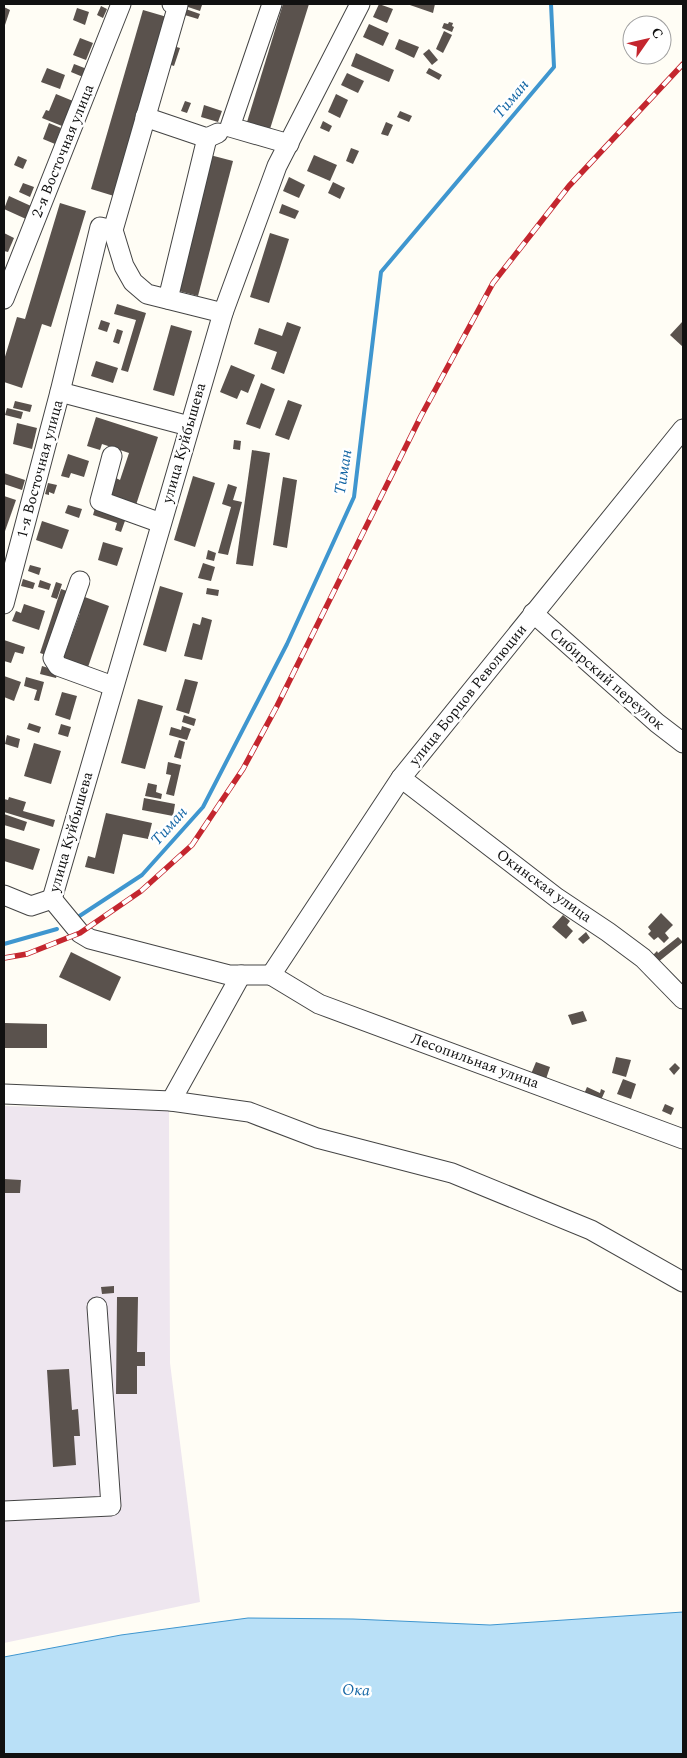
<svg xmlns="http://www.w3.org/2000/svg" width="687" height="1758" viewBox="0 0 687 1758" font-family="Spectral,serif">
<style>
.industrial{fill:#eee6ef}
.water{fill:#b9e0f7;stroke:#3f96cf}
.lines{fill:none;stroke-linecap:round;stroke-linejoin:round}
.stream{stroke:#3f96cf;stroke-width:4}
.building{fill:#5a524d}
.minor-casing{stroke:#444;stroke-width:21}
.minor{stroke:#fff;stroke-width:19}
.rail-casing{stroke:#c4262e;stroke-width:5.5}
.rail{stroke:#fff;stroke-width:4;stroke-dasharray:11;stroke-linecap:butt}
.labels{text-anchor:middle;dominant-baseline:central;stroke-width:5;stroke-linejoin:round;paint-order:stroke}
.street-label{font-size:15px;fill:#111;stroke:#fff}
.water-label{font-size:16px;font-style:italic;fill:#1768a6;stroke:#fff}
</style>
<rect width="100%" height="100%" fill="#fffdf5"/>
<path class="industrial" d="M4,1106L169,1111L170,1363L200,1602L4,1643Z"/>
<path class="water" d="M683,1612V1754H4V1657L121,1635L248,1618L353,1619L490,1625Z"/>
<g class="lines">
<g class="stream">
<path d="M78,917L142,875L203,807L287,644L354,497L381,272L554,67L551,4"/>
<path d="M4,944L57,929"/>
</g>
</g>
<g class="building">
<path d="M179,4H198L202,5L200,11Z"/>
<path d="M283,4H309L270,129L247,122Z"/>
<path d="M379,4L393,9L387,23L373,17Z"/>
<path d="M407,4H435L433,13Z"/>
<path d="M101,6L107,9L103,18L97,15Z"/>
<path d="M4,7L10,10L4,28Z"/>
<path d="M180,7L200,14L198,19L178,13Z"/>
<path d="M77,8L89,12L85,25L73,20Z"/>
<path d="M143,10L167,17L114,196L91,189Z"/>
<path d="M449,22L453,23L452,26L454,27L452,32L442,28L444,23L448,24Z"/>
<path d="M369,24L389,33L383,46L363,37Z"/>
<path d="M444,31L452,35L443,53L436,49Z"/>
<path d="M80,38L93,43L86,60L73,55Z"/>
<path d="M399,39L419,47L414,58L395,49Z"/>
<path d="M173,46L180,48L174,66L168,64Z"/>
<path d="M429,49L438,60L432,65L423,54Z"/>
<path d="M356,53L394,70L389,82L351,66Z"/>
<path d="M74,64L87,69L83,77L71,72Z"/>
<path d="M47,68L65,75L60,89L41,82Z"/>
<path d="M429,68L442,75L439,80L426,73Z"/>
<path d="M347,73L364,81L358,93L341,85Z"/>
<path d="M56,94L73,101L62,126L42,118L46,110L49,111Z"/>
<path d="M336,94L348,100L340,118L328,112Z"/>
<path d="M185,101L191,103L187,113L181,111Z"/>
<path d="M204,105L222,111L218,122L201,117Z"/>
<path d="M400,111L412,116L409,122L397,117Z"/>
<path d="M323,121L332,126L329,132L320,128Z"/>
<path d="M386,122L393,125L388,136L381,134Z"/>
<path d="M49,123L61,128L55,144L43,139Z"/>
<path d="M351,148L359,151L353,164L346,161Z"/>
<path d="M210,155L233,161L198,296L175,290Z"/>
<path d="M314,155L337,165L330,181L307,171Z"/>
<path d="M18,156L27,160L23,169L14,165Z"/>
<path d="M289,177L305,185L299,198L283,191Z"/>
<path d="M333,182L345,188L340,199L328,193Z"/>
<path d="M23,183L34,187L30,197L19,192Z"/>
<path d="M9,196L31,206L26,219L4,209Z"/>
<path d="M60,203L86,211L51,327L42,324L22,388L4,382V360L17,317L25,319Z"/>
<path d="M282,204L299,211L295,219L279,213Z"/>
<path d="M4,233L14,238L8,252L4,251Z"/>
<path d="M270,233L289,239L269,303L250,297Z"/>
<path d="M117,304L146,313L128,372L121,370L136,320L114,314Z"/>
<path d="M101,320L110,323L107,332L98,329Z"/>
<path d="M683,321V347L670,335Z"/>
<path d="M287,322L301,327L284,374L271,369L277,352L254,344L259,328L282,336Z"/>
<path d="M171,325L192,331L174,396L153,390Z"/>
<path d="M117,329L123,331L119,344L113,342Z"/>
<path d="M96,361L118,368L113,383L91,376Z"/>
<path d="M231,365L255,375L248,393L241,390L237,399L220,392Z"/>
<path d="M261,383L275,389L260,429L246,424Z"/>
<path d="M288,400L302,405L289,440L275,435Z"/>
<path d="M15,401L32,405L30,412L13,408Z"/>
<path d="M7,408L23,412L21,419L5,415Z"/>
<path d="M96,417L158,437L136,505L110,497L116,478L120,480L129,453L102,444L100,450L87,446Z"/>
<path d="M17,423L37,428L32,449L13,444Z"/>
<path d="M234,440L241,441L240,450L233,449Z"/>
<path d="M252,450L270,453L253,566L236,564Z"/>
<path d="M68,454L89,461L84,477L71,473L69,478L61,476Z"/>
<path d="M4,473L25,480L22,490L4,484Z"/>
<path d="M193,476L215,483L195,547L174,540Z"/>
<path d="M283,477L297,480L287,548L273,545Z"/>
<path d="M48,483L57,485L54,494L49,492V495L45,494Z"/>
<path d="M228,484L237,487L233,500L242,502L228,555L218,553L231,507L222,504Z"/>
<path d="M4,496L16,500L4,534Z"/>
<path d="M68,505L82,509L79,518L65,513Z"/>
<path d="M95,508L126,518L121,532L115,530L117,523L93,515Z"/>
<path d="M42,521L69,530L62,549L36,540Z"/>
<path d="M103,542L123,548L117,566L98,560Z"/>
<path d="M208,550L216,553L214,561L206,559Z"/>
<path d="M203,563L215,567L211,581L198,578Z"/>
<path d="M30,565L41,568L39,575L28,571Z"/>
<path d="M23,579L35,583L33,589L21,586Z"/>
<path d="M40,580L51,584L49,590L38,587Z"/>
<path d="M56,582L62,584L57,599L51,597Z"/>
<path d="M160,586L183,593L166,652L143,645Z"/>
<path d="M207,588L219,590L218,596L206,594Z"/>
<path d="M61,589L70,592L49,656L40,653Z"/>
<path d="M82,596L109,606L87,670L60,660L64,647L67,648L80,613L77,612Z"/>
<path d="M24,604L45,611L39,630L12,621L16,611L21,613Z"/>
<path d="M202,617L212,620L202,660L184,656L193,623L200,625Z"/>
<path d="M4,640L25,647L23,654L15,652L11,663L4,661Z"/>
<path d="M42,666L58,671L56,678L40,674Z"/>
<path d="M4,676L21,682L14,701L4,697Z"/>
<path d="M26,677L44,682L39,701L34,700L37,690L24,686Z"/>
<path d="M185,679L198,682L189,714L176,710Z"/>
<path d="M62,692L77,696L70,720L55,715Z"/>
<path d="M138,699L163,706L145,769L121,763Z"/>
<path d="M184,715L196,719L194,726L182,722Z"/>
<path d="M29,723L41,727L39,733L27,729Z"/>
<path d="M61,724L71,727L68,737L58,734Z"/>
<path d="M182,726L191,729L187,740L169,735L171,727L181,730Z"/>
<path d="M7,735L20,739L18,748L5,744Z"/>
<path d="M179,740L185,742L181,759L174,757Z"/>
<path d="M34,743L61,751L51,784L24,776Z"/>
<path d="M168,762L181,765L174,796L166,794L171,775L166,774Z"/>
<path d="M148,783L157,785L156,792L162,794L161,799L145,796Z"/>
<path d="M9,797L26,802L23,811L55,820L53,827L4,812V799L8,800Z"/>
<path d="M144,798L175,804L173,816L142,810Z"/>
<path d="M106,813L152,823L148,839L123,834L114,874L85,867L88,856L95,858Z"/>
<path d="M4,814L27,822L24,831L4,825Z"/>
<path d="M4,838L40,849L33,870L4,861Z"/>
<path d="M661,913L673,925L665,933L669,938L664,943L658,937L654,940L648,934L651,931L648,927Z"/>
<path d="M563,915L570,921L567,925L573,931L566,939L552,927Z"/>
<path d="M586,932L590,938L583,944L578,939Z"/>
<path d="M678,937L683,942L657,963L652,956L657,951L658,953Z"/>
<path d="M71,952L121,977L110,1001L59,977Z"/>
<path d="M583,1011L587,1021L572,1025L568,1015Z"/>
<path d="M4,1023L47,1024V1048H4Z"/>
<path d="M616,1057L631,1060L626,1077L612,1073Z"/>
<path d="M536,1062L550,1067L546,1079L531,1074Z"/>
<path d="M675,1063L680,1068L674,1075L669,1069Z"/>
<path d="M623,1079L636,1084L631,1099L617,1094Z"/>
<path d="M587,1087L600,1093L601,1089L605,1091L601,1100L584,1094Z"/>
<path d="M665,1104L674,1108L671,1115L662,1111Z"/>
<path d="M4,1179L21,1180L20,1193H4Z"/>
<path d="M114,1286V1293L102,1294L101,1287Z"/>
<path d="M117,1297H138L137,1352H145V1366H137V1394H116Z"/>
<path d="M69,1369L72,1410L78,1409L80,1436H74L76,1465L53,1467L47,1370Z"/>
</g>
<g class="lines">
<defs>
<g id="minor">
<path d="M172,4L178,5L113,230L124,266L133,282L147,294L223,313"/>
<path d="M272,4L230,127L289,144"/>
<path d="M145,117L207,138L218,133"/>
<path d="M4,299L121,4"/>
<path d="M168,299L207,138"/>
<path d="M60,392L189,426"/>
<path d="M112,456L100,501L161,523"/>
<path d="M80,581L53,658L58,666L113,686"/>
<path d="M4,604L60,392L100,227L113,230"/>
<path d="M533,613L657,723L683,743"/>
<path d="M401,778L557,898L608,932L643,958L683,999"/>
<path d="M4,895L31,906L52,899"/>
<path d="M52,899L223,313L277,166L360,4"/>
<path d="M52,899L80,933L90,939L229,975H271"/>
<path d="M271,975L401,778L683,429"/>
<path d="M271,975L319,1004L683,1139"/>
<path d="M4,1094L171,1101L249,1112L317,1138L452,1173L591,1230L683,1282"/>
<path d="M171,1101L241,975"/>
<path d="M4,1511L111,1506L97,1307"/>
</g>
</defs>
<use href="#minor" class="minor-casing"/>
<use href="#minor" class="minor"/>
<defs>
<path id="rail" d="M4,958L27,954L80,933L141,891L192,845L243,769L277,706L421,416L493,283L569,186L683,64"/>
</defs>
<use href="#rail" class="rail-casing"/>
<use href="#rail" class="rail"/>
</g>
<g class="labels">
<g class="street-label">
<text transform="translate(63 151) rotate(-68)">2-я Восточная улица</text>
<text transform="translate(184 443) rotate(-74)">улица Куйбышева</text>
<text transform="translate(40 469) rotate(-75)">1-я Восточная улица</text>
<text transform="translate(607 679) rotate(41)">Сибирский переулок</text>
<text transform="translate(468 695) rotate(-51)">улица Борцов Революции</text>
<text transform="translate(71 832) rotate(-74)">улица Куйбышева</text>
<text transform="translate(544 886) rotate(36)">Окинская улица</text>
<text transform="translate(475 1061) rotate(20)">Лесопильная улица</text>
</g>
<g class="water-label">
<text transform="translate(511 99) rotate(-50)">Тиман</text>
<text transform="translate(343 472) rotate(-81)">Тиман</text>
<text transform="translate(169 826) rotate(-48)">Тиман</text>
<text transform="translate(356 1690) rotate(2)">Ока</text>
</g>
</g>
<rect width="687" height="1758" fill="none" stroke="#111111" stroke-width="10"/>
<g transform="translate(647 40) rotate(56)"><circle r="24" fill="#ffffff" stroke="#a0a0a0"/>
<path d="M0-4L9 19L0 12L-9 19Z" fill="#c4262e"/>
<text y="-8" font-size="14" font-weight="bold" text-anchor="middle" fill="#111111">С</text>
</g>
</svg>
